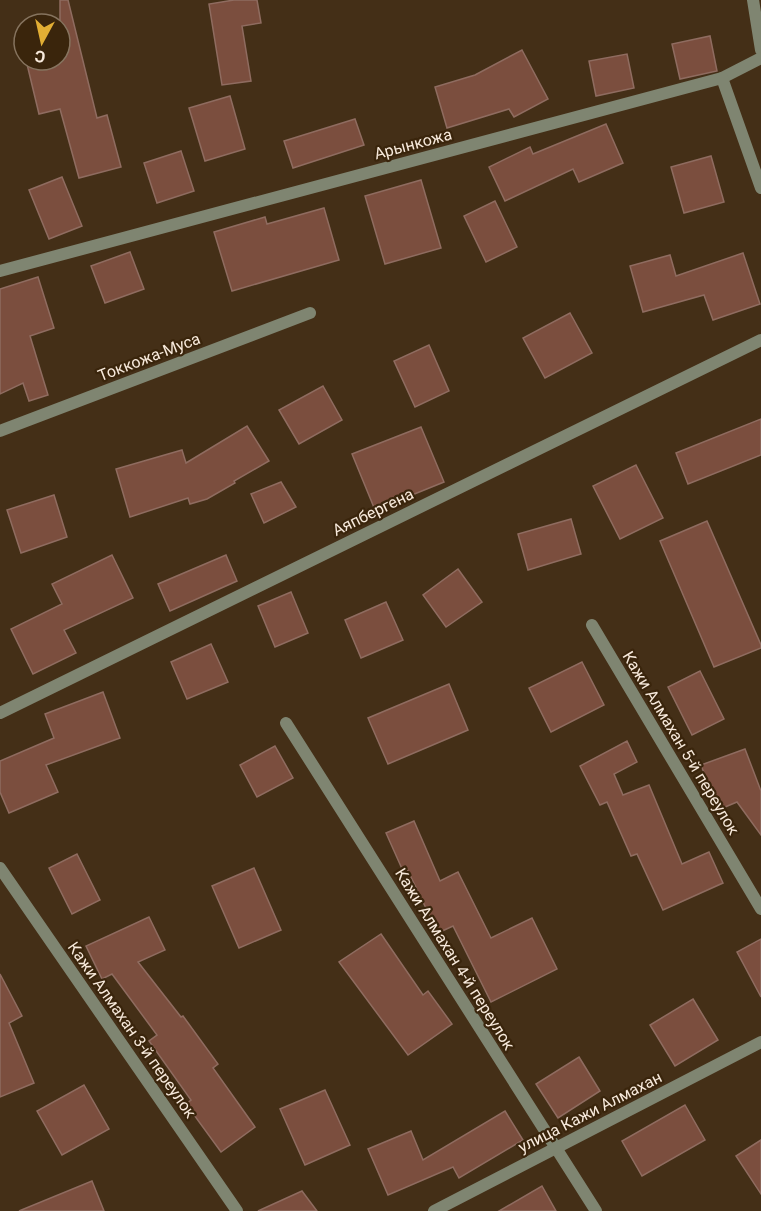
<svg xmlns="http://www.w3.org/2000/svg" width="761" height="1211" viewBox="0 0 761 1211" font-family="Roboto,sans-serif">
<style>
.building{fill:#7b4e3e;stroke:#8f6c60;stroke-width:1.5}
.lines{fill:none;stroke-linecap:round;stroke-linejoin:round}
.street{stroke:#7f8571;stroke-width:12}
.labels{text-anchor:middle;dominant-baseline:central;stroke-width:4.5;stroke-linejoin:round;paint-order:stroke}
.street-label{font-size:16px;fill:#f8eadc;stroke:#3a250c}
</style>
<rect width="100%" height="100%" fill="#442f17"/>
<g class="building">
<path d="M60,0H68L97,118L107,115L121,167L79,178L60,109L39,114L26,60H60Z"/>
<path d="M234,0H257L261,23L242,26L251,81L222,85L209,4Z"/>
<path d="M710,36L717,71L680,79L672,44Z"/>
<path d="M522,50L548,99L514,117L509,109L447,128L435,87L475,75Z"/>
<path d="M627,54L634,88L596,96L589,61Z"/>
<path d="M230,96L245,149L205,161L189,108Z"/>
<path d="M355,119L364,145L293,168L284,141Z"/>
<path d="M606,124L623,163L579,182L573,169L505,201L489,167L530,147L533,154Z"/>
<path d="M181,151L194,191L157,203L144,163Z"/>
<path d="M711,156L724,202L684,213L671,167Z"/>
<path d="M62,177L82,226L49,239L29,190Z"/>
<path d="M421,180L441,248L385,264L365,196Z"/>
<path d="M495,201L517,247L486,262L464,216Z"/>
<path d="M324,208L339,260L232,291L214,232L265,217L267,224Z"/>
<path d="M130,252L144,289L105,303L91,266Z"/>
<path d="M743,253L760,304L713,320L704,295L643,312L630,266L670,255L676,276Z"/>
<path d="M38,277L54,328L30,336L48,395L29,401L23,383L0,394V289Z"/>
<path d="M570,313L592,353L545,378L523,338Z"/>
<path d="M429,345L449,391L415,407L394,361Z"/>
<path d="M323,386L342,420L299,444L279,410Z"/>
<path d="M761,419V455L688,484L676,453Z"/>
<path d="M247,426L269,461L234,481L235,483L207,499L190,504L188,498L130,517L116,469L182,450L186,463Z"/>
<path d="M421,427L444,482L375,510L352,454Z"/>
<path d="M636,465L663,518L620,539L593,486Z"/>
<path d="M281,482L296,507L264,523L251,494Z"/>
<path d="M54,495L67,537L21,553L7,510Z"/>
<path d="M571,519L581,554L528,570L518,534Z"/>
<path d="M707,521L761,645V648L714,667L660,541Z"/>
<path d="M112,555L133,598L64,630L76,653L33,674L11,629L62,604L52,584Z"/>
<path d="M226,555L237,581L170,611L158,584Z"/>
<path d="M458,569L482,602L446,627L423,595Z"/>
<path d="M291,592L308,633L275,647L258,606Z"/>
<path d="M386,602L403,640L361,658L345,620Z"/>
<path d="M211,644L228,682L187,699L171,662Z"/>
<path d="M582,662L604,705L551,732L529,688Z"/>
<path d="M700,671L724,719L692,735L668,687Z"/>
<path d="M449,684L468,730L388,764L368,718Z"/>
<path d="M103,692L120,738L46,765L58,792L9,813L0,792V761L54,738L45,714Z"/>
<path d="M627,741L637,762L614,774L623,795L649,785L682,864L709,852L723,883L663,910L637,854L631,856L607,802L600,805L580,766Z"/>
<path d="M275,746L293,778L257,797L240,765Z"/>
<path d="M745,749L761,791V835L737,802L718,810L701,765Z"/>
<path d="M414,821L440,881L458,872L491,938L532,918L557,969L491,1002L453,926L438,933L407,869L403,871L386,833Z"/>
<path d="M77,854L100,900L72,914L49,868Z"/>
<path d="M254,868L281,930L239,948L212,886Z"/>
<path d="M149,917L165,950L138,962L181,1017L183,1016L218,1064L213,1068L255,1127L221,1152L186,1104L191,1100L149,1041L157,1035L112,974L102,979L86,946Z"/>
<path d="M381,934L423,995L428,991L452,1024L408,1055L339,962Z"/>
<path d="M761,939V997L737,952Z"/>
<path d="M0,974L22,1016L9,1023L34,1083L0,1097Z"/>
<path d="M693,999L718,1040L675,1066L650,1025Z"/>
<path d="M579,1057L600,1091L558,1118L536,1084Z"/>
<path d="M84,1085L109,1129L62,1155L37,1111Z"/>
<path d="M325,1090L350,1145L305,1165L280,1109Z"/>
<path d="M685,1105L705,1140L642,1176L622,1141Z"/>
<path d="M505,1111L523,1140L459,1178L453,1167L388,1195L368,1149L411,1131L423,1160Z"/>
<path d="M761,1140V1194L736,1156Z"/>
<path d="M92,1181L104,1211H19Z"/>
<path d="M542,1186L556,1211H499Z"/>
<path d="M302,1191L317,1211H258Z"/>
</g>
<g class="lines">
<g class="street">
<path d="M753,0L761,50"/>
<path d="M722,78L761,58"/>
<path d="M0,271L722,78L761,188"/>
<path d="M0,431L310,313"/>
<path d="M592,625L761,909"/>
<path d="M0,713L761,340"/>
<path d="M286,723L596,1211"/>
<path d="M0,868L237,1211"/>
<path d="M434,1211L761,1042"/>
</g>
</g>
<g class="labels">
<g class="street-label">
<text transform="translate(413 144) rotate(-15)">Арынкожа</text>
<text transform="translate(149 357) rotate(-21)">Токкожа-Муса</text>
<text transform="translate(373 512) rotate(-26)">Аяпбергена</text>
<text transform="translate(681 743) rotate(59)">Кажи Алмахан 5-й переулок</text>
<text transform="translate(455 959) rotate(58)">Кажи Алмахан 4-й переулок</text>
<text transform="translate(132 1030) rotate(55)">Кажи Алмахан 3-й переулок</text>
<text transform="translate(590 1112) rotate(-27)">улица Кажи Алмахан</text>
</g>
</g>
<g transform="translate(42 42) rotate(188)"><circle r="28" fill="#3a250c" stroke="#86745f" stroke-width="1.5"/>
<path d="M0-4.5L10 22L0 15L-10 22Z" fill="#e2ae34"/>
<text y="-9" font-size="16" font-weight="bold" text-anchor="middle" fill="#f8eadc">С</text>
</g>
</svg>
